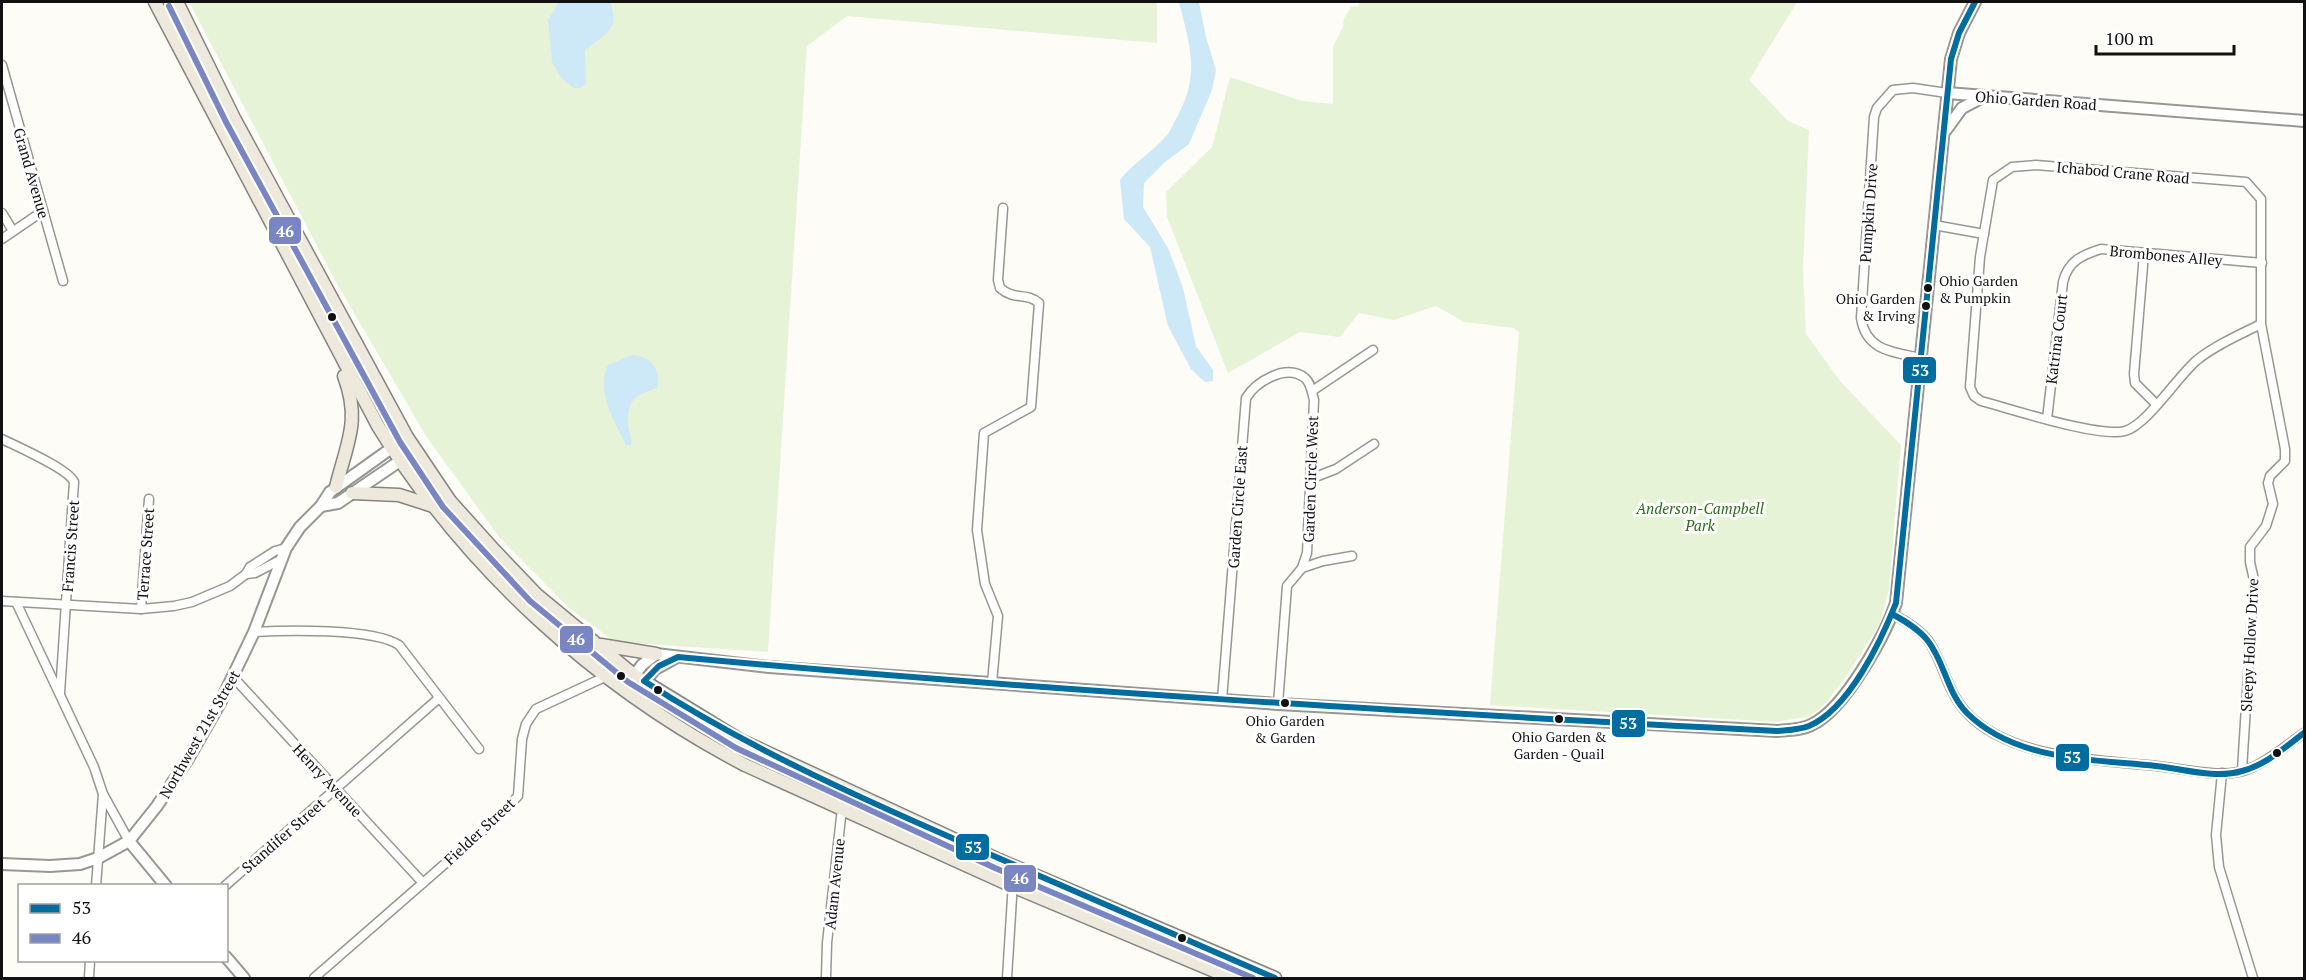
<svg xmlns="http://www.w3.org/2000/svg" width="2306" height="980" viewBox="0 0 2306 980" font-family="'PT Serif',serif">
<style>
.green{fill:#e7f3d7}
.water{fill:#cde8f7}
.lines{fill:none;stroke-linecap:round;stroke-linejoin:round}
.minor-casing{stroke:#979795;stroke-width:11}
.tertiary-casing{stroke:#979795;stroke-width:14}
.primary-casing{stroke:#858482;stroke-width:15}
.minor{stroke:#fffffe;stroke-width:8}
.tertiary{stroke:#fffffe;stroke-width:10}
.primary{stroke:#ede9dc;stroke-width:12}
.bus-1-casing{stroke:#fff;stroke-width:10}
.bus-2-casing{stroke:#fff;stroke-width:10}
.bus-1{stroke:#006d9e;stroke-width:6}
.bus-2{stroke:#7986c2;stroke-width:6}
.bus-dot{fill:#111;stroke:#fff;stroke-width:2}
.labels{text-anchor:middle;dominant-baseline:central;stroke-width:6;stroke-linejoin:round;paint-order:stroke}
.bus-label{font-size:14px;fill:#111;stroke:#fff}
.street-label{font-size:15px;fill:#111;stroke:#fff}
.park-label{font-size:15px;font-style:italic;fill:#2f6b1f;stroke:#fff}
.line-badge{stroke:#fff;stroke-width:2}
.badge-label{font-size:16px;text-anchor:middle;font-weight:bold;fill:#fff}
</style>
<rect width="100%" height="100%" fill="#fdfcf7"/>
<g class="green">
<path d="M189,2H1157V43L847,16L807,46L768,652L615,642L568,607L499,537L426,436L337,284Z"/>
<path d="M1360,2H1797L1749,80L1788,121L1809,130L1803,271L1806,334L1840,381L1901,445L1889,589L1880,623L1852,668L1825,704L1810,716L1777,722L1490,705L1519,332L1514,328L1464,322L1436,306L1394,320L1359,313L1340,337L1300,332L1228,373L1167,217L1166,192L1212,147L1230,77L1302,101L1333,104V46L1343,27L1344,18L1351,7L1359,6Z"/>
</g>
<g class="water">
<path d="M559,2H610C622,32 602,34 585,51L586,84L581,88H574L562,79L552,62L548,20Z"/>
<path d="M1179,2H1199L1206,37L1216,70L1212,90L1189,144L1165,162L1144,183L1143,207L1168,248L1183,288L1196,346L1213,370V381L1205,382L1191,369L1168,326L1150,247L1124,219L1120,180C1134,162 1153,152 1167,135C1171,131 1173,124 1176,119C1201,75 1190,47 1179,2Z"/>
<path d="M632,355C651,356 660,368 658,387C652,390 646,392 640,395C623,403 628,427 632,443L631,445H626C614,420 596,392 608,365Z"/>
</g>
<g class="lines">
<defs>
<g id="minor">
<path d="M2,65L63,281"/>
<path d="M2,213L13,231"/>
<path d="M1934,225L1984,234"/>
<path d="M2,239L43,211"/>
<path d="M2144,254L2134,374L2135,383L2156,404"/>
<path d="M1921,358C1893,352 1866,351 1861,318L1874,117L1877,108L1893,90L1913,88L1947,93"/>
<path d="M1312,391L1373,350"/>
<path d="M2047,419L2063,282C2068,261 2082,255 2101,249L2262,263"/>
<path d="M2,439C16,446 69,469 74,482L60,693"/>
<path d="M1310,479L1336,469L1374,444"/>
<path d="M1302,568L1323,561L1352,556"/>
<path d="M246,574L255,573L282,559"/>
<path d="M2,601L141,609L174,606L192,602L230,586L246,574L250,567L275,551L286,548"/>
<path d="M16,602L94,767L103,794L96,886"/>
<path d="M141,609L149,499"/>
<path d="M1892,614C1906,621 1923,631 1931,645C1945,668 1948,693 1967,713C2010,759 2099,760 2157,766C2184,769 2226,780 2251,768C2270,760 2288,744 2304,733"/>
<path d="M254,632C286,630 373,628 399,645L479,749"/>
<path d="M234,678L423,883"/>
<path d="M992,683L998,616L985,584L977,530L984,433L1031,407L1039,303C1027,292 1015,301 1000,288L998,280L1003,208"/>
<path d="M1222,700L1246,398C1256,382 1286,363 1305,378C1311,383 1312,393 1314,400L1307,553L1302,568L1287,586L1278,704"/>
<path d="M2242,770L2254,580L2250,562V547L2266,526L2273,504L2268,483L2270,476L2285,461V449L2261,324V199L2246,182L2036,165L2012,167L1993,180L1980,257L1970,387L1974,396L1981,401C2011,409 2099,438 2125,431C2147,425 2177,377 2197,360C2216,345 2239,335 2261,324"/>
<path d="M2222,773L2216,835L2219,867L2253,978"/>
<path d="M103,794L129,841"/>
<path d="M225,886L439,698"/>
<path d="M89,978L90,960"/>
<path d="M314,978L494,821L518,796L522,739L526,724L536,709L607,676"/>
<path d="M826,978L827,943L844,790"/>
<path d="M1007,978L1014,866"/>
</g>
<g id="tertiary">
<path d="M1947,93L2304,121"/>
<path d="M1946,130L1962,108L1985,96"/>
<path d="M321,506L338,503L416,450"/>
<path d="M624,689L642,665L656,654L769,667L1278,704L1777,731C1789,730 1803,730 1813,724C1845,708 1885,636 1896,603L1951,59L1959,33L1975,2"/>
<path d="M633,696L655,669L675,658"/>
<path d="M129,841L166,886"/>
<path d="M2,864L50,866L80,864L98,858L129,841L157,806L188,759L220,703L254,632L286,548L300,527L321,506L330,492L407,437"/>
<path d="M226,957L244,978"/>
</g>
<g id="primary">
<path d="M155,2L378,426C466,569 596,687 745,765L1012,886L1231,978"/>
<path d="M177,2L234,118L407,437L450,501L495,551L536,594L634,675L740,740L999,860L1275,978"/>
<path d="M336,487C347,442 361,421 344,376"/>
<path d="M352,493L399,495L433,506"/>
<path d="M601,645L656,654"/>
</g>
</defs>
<use href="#minor" class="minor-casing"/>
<use href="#tertiary" class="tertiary-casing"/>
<use href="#primary" class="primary-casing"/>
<use href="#minor" class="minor"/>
<use href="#tertiary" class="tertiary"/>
<use href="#primary" class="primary"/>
<defs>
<g id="bus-1">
<path d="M1892,614C1905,621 1919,629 1928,641C1945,663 1947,693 1967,713C2015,761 2093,759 2156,766C2184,769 2215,779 2242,771C2266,765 2285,747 2304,733"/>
<path d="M1275,978C1170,932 1064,887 959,841C851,794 743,745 644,681L659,666L678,657C1044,691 1410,712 1777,731C1788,730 1799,730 1809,726C1849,709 1881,641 1896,603L1951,59L1959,33L1975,2"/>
</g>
<path id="bus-2" d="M169,6L226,122L400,442L443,507L530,601L628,682L736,748L995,868L1253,978"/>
</defs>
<use href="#bus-1" class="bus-1-casing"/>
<use href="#bus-2" class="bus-2-casing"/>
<use href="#bus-1" class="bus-1"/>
<use href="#bus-2" class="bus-2"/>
</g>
<g class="bus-dot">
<circle cx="1928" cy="288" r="5"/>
<circle cx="1926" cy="306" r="5"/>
<circle cx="332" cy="317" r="5"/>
<circle cx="621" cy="676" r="5"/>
<circle cx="658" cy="690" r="5"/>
<circle cx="1285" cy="703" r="5"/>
<circle cx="1559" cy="719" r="5"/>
<circle cx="2277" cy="753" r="5"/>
<circle cx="1182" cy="938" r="5"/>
</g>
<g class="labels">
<g class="bus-label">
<text x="1939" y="280" text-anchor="start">Ohio Garden<tspan x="1939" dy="17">&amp; Pumpkin</tspan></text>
<text x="1915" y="298" text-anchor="end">Ohio Garden<tspan x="1915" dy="17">&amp; Irving</tspan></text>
<text x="1285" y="720">Ohio Garden<tspan x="1285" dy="17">&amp; Garden</tspan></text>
<text x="1559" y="736">Ohio Garden &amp;<tspan x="1559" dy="17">Garden - Quail</tspan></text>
</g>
<g class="street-label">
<text transform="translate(2036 100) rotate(4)">Ohio Garden Road</text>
<text transform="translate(2123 172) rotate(5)">Ichabod Crane Road</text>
<text transform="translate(32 173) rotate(74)">Grand Avenue</text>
<text transform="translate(1868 213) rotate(-86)">Pumpkin Drive</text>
<text transform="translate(2166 255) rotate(5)">Brombones Alley</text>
<text transform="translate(2056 339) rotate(-83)">Katrina Court</text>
<text transform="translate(1310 479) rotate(-88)">Garden Circle West</text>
<text transform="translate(1237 507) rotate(-86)">Garden Circle East</text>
<text transform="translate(70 546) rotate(-86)">Francis Street</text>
<text transform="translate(145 554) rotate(-86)">Terrace Street</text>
<text transform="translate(2249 645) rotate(-87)">Sleepy Hollow Drive</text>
<text transform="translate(199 734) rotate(-60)">Northwest 21st Street</text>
<text transform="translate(328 780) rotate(47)">Henry Avenue</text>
<text transform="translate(479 831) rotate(-43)">Fielder Street</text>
<text transform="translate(283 835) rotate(-41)">Standifer Street</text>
<text transform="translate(834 884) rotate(-84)">Adam Avenue</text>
</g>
<g class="park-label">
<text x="1700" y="508">Anderson-Campbell<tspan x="1700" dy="17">Park</tspan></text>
</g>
</g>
<g class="line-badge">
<rect x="268" y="216" width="34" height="29" rx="6" fill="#7986c2"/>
<rect x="1902" y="356" width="35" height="28" rx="6" fill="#006d9e"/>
<rect x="559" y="625" width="35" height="29" rx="6" fill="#7986c2"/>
<rect x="1611" y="709" width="35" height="29" rx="6" fill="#006d9e"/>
<rect x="2055" y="743" width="35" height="29" rx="6" fill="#006d9e"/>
<rect x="955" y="833" width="35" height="28" rx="6" fill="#006d9e"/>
<rect x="1003" y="864" width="34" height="29" rx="6" fill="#7986c2"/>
</g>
<g class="badge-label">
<text x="285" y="237">46</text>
<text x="1920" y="376">53</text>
<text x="576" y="645">46</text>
<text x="1628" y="729">53</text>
<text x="2072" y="763">53</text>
<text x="973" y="853">53</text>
<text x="1020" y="884">46</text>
</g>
<rect width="2306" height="980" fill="none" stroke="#111111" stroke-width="6"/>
<rect x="18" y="884" width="210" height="78" fill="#ffffff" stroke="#a0a0a0" stroke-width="1.5"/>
<rect x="30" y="904" width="30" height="9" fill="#006d9e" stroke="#a0a0a0" stroke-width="1.5"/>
<text x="72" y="914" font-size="18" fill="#111111">53</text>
<rect x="30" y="934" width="30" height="9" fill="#7986c2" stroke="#a0a0a0" stroke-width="1.5"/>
<text x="72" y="944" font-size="18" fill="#111111">46</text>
<path d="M2096 45v9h138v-9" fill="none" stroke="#111111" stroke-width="3"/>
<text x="2105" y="45" font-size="18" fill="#111111" stroke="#ffffff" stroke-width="4.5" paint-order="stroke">100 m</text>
</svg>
